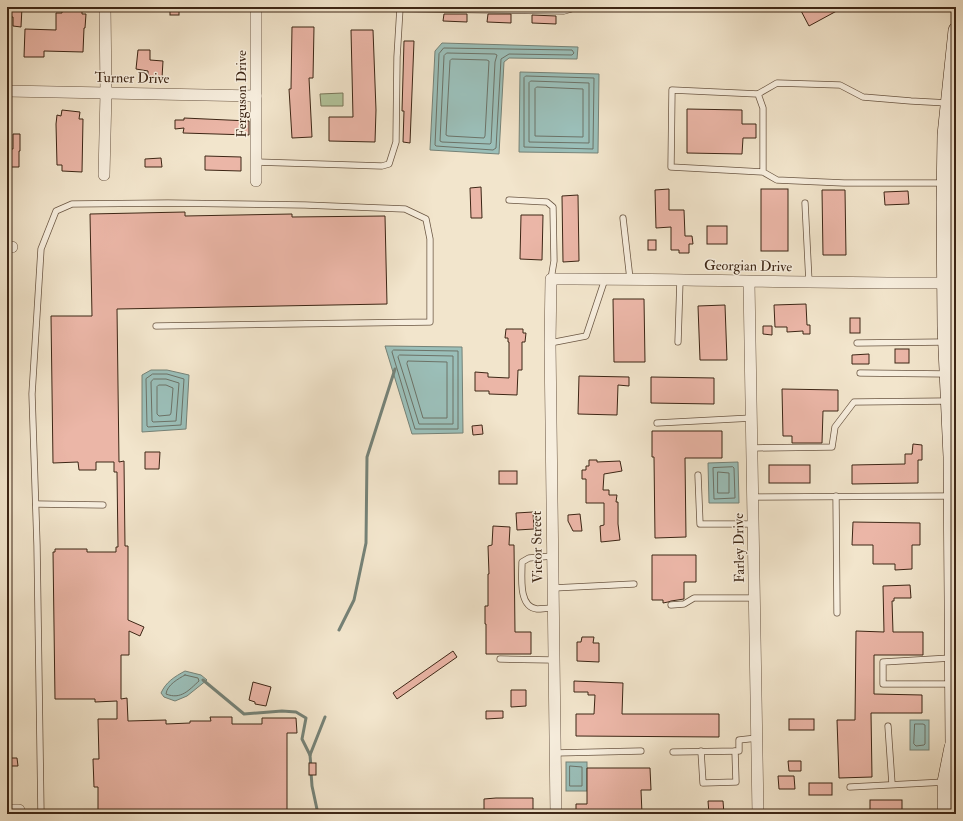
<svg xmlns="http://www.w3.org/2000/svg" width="963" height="821" viewBox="0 0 963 821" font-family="'IM FELL Double Pica',serif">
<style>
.green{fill:#b3c69d;stroke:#787659}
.water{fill:#9bbfb9;stroke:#758277}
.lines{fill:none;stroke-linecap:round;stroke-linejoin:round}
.shore{stroke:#6c7267;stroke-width:1}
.stream{stroke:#758277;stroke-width:3}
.building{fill:#ebb6a7;stroke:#3d2615}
.service-casing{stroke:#6a5643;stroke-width:7}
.minor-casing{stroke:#6a5643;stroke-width:12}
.secondary-casing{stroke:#3d2615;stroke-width:16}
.service{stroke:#f7eede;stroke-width:5.5}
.minor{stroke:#f7eede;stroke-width:11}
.secondary{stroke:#f7eede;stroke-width:15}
.labels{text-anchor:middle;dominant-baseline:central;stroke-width:3;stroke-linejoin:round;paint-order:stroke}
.street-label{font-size:14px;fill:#3d2615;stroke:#f7eede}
</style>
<rect width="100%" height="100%" fill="#f2e5cc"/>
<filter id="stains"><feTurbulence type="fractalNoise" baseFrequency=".005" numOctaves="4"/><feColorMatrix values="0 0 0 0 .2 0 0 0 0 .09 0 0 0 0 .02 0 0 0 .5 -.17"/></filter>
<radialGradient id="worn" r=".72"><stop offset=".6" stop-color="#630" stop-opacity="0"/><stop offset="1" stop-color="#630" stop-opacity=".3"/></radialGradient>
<path class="green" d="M343,93V106H321L320,94Z"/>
<g class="water">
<path d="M442,43L578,47L577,59L509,58L504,62L499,154L430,150L435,51Z"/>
<path d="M520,72L599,74L598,153L519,152Z"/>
<path d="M385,346L462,347L463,433L412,434Z"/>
<path d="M151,370H167L189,375L186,429L142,432V375Z"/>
<path d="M738,462L739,503H709L708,463Z"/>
<path d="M185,671L201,675L207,680L187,696L175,701L164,697L161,693C166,682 174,677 185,671Z"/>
<rect x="910" y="720" width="19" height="30"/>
<rect x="566" y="762" width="21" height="29"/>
</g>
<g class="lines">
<g class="shore">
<path d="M444,48L572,50L574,53L572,55L509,54L501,59L496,148L493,150L436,146L435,145L439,54Z"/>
<path d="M447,53L495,54L497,55L495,62L491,143L490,144L442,142L440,141L444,56Z"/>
<path d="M452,59L487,60L489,61L485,136L484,138L448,136L446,135L450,61Z"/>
<path d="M526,76L594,78L593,149L524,147V78Z"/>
<path d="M531,81L589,83V143L529,142V83Z"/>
<path d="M537,87L583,89V137L535,136V89Z"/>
<path d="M394,350L458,351V429H415L392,352Z"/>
<path d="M400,355L453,356V424H419L398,357Z"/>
<path d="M408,361L447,362V418H423L407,364Z"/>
<path d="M153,374H167L184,379L181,425L148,427L147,426L146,379Z"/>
<path d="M154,379H166L179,383L176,421L153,422L152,421L151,382Z"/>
<path d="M159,385H166L173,388L171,413L170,415L159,416L157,414V387Z"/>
<path d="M733,467L734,468L735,498L714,499L713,468Z"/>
<path d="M718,472L729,473V493H718Z"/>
<path d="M185,675L198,678L199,681C189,690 181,700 166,694C167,685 178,679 185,675Z"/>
<path d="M915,724H923L925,725V744L924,745L916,746L914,744Z"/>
<path d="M570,766L582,767V786H570Z"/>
</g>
<g class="stream">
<path d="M339,630L354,600L366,543L367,457L395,369"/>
<path d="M203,680L244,714L282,711L296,712L306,718L302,739L310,755"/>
<path d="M311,767L310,755L325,717"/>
<path d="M311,772L312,786L318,814"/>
</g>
</g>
<g class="building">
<path d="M10,7H22L21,27L13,26V17H10Z"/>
<path d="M68,7H82V14H86L85,28H84L83,52L44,51V57H24L25,29L56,30V13H62V10H68Z"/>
<rect x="170" y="7" width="9" height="8"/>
<path d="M799,7H844L809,26Z"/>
<path d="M444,14H467V22L443,21Z"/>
<path d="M488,14H511V23L487,22Z"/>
<path d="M532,15L556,16V24L532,23Z"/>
<path d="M292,27H314L313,78H309L312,137L292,138L289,89H291Z"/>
<path d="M351,30H373L376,110L375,142L329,141V117H353Z"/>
<path d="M404,41H414L410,143L403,142L404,111H402Z"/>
<path d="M138,50H150V60L163,61L162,78L148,76V71L136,69Z"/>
<path d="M687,109L742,110V124H756V138H743L742,154L687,153Z"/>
<path d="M62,110L80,112L79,119H83L82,172L62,171V165H57L56,124L57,115L61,116Z"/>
<path d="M184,118L249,121V135L183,133L184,128L175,129V120H184Z"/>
<path d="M13,134H20V151H19V167H9L10,149H13Z"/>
<path d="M205,156L241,157V171L205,170Z"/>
<path d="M161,158L162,167H145V159Z"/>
<path d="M481,187L482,218H471L470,188Z"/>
<path d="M669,189V210H684L685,236H692L693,244H689V253H679V250H671V227L656,228L655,190Z"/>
<rect x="761" y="189" width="27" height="62"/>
<path d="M822,190H845L846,255H823Z"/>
<path d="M908,191L909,204L885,205L884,192Z"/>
<path d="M578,195L579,261L563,262L562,196Z"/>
<path d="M185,212V216L292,214V217L385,216L387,304L117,309L119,462L124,461L125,546H128V620L144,627L140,636L129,631V655H121V699L127,698L128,721L166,720V724L190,723V721H211L210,717H232V724H262V718H296L297,733H287V814H98V787H94L93,759H99L98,719H117V701L95,702V699H55L53,552H55V549H87V552H116V547H118L117,472H114V462H96V470H79L78,462L53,463L51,316H92L90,214Z"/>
<path d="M521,215H543L542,260L520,259Z"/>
<rect x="707" y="226" width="20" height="18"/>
<rect x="648" y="240" width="8" height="10"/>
<path d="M613,299H644L645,362H614Z"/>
<path d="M806,304L807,325H810V334H803V331L787,332V327H775L774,305Z"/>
<path d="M725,305L727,360H700L698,306Z"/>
<rect x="850" y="318" width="10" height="15"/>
<path d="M763,326H772V335L763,334Z"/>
<path d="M506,329H523V333H526L525,342H522V370H518L517,395L489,394V391H475V372L488,373V377L509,378V342H508V338H505Z"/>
<rect x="895" y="349" width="14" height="14"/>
<path d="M869,354V364H852V355Z"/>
<path d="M579,376L629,377V386L618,385L617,415L578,414Z"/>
<path d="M651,377L714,378V404L651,403Z"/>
<path d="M782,389L838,390V411H823L822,443H792V436H783Z"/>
<path d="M482,425L483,434L473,435L472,426Z"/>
<path d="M652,431H722V458H685L686,537L655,538L654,457H652Z"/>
<path d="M913,444L922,445V460H918V483L852,484V465L905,464V454H912Z"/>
<path d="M145,452H160L159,469H145Z"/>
<path d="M589,460H597V462L620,461L622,471L604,474L603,490H609V495H617L616,502H618V524L620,540L601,542L600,526L604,525V503H586V479H582V470H586V466H589Z"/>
<rect x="769" y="465" width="41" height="18"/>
<rect x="499" y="471" width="18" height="13"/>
<path d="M533,512L534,529L517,530L516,513Z"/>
<path d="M580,514L582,531H573L568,521V515Z"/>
<path d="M853,522L920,523V545H912V569L895,570V564H873V545H852Z"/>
<path d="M493,526L510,527L509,545H514L515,632H531V654H486V624H485V606H488V574H489L488,546L492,545Z"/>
<path d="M652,555H696V582H684V599L671,601L668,602L663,603V600H652Z"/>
<path d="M910,585L911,598H894V601H892L893,632H923V655H874V694L922,695V713H871L872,777L839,778L837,720H855L856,631L884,632L883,586Z"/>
<path d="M582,637H594L593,643H599V662L577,661V642H581Z"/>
<path d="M453,651L457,657L397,699L393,693Z"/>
<path d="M574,681L623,683L622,714H719V737L576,736V714H594L595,695H588V692H574Z"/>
<path d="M253,682L271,687L266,706L255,704V702L249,700Z"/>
<path d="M511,690H526V706L511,707Z"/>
<path d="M486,711H503V718L486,719Z"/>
<rect x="789" y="719" width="25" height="11"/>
<path d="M7,758H17L18,766H7Z"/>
<path d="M788,761H801V771H789Z"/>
<rect x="309" y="763" width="7" height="12"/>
<path d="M587,768H650L651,790H641L642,814H576V804H587Z"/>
<path d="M778,776H794L795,789H779Z"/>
<rect x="809" y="783" width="23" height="12"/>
<path d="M496,798H533V814H484V799Z"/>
<rect x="870" y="800" width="32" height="14"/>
<path d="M708,801H723L724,814H709Z"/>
</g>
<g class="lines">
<defs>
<g id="service">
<path d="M289,7L564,11L571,9L572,7"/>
<path d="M758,94L777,83L840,85L863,97L911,101L948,103"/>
<path d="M256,162L382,166L389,164L396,142L397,57L400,8"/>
<path d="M763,172V108L758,94L672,90L671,167L763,172L777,180L844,183H944"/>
<path d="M509,200L547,202L553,207L554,261L551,279"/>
<path d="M805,203L809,282"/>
<path d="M623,218L630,279"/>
<path d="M678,342L680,280"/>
<path d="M550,343L586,336L605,279"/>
<path d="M857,343L945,342"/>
<path d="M860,373L947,374"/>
<path d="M657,423L752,418"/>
<path d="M752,448L832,447L835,427L854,402L948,401"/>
<path d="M698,475L700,524H753"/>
<path d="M836,496L837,613"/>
<path d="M753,497L951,496"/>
<path d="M36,504L103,505"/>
<path d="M552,556L529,558L522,562C522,576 518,607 537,609C542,609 548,608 553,608"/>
<path d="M553,588L634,584"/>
<path d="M671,605L684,604L694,598H754"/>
<path d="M951,658L883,662V684H952"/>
<path d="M500,659L553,660"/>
<path d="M888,726L892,784"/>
<path d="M701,751L703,783L736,782L735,751"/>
<path d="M673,752L739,751V740L757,738"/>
<path d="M555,753L641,751"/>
<path d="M850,787L945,782"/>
<path d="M41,814L37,545L32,394L41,249L56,211L72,204L168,203L305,205L405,209L426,219L430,239V322L156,326"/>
</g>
<g id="minor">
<path d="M256,7V181"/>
<path d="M7,91L256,96"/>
<path d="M104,175L106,93L105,7"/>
<path d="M944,202H956"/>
<path d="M7,247H12"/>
<path d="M749,282L758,814"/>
<path d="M945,327L956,328"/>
<path d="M7,810H19"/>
<path d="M556,814L550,343L551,279C682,278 813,284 944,283"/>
</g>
<g id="secondary">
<path d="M956,30L945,135L944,202L945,327L951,457L953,744L956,759"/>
<path d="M945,814V782L952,747"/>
</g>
</defs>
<use href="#service" class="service-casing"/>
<use href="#minor" class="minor-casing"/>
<use href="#secondary" class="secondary-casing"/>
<use href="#service" class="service"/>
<use href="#minor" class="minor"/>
<use href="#secondary" class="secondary"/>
</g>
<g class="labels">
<g class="street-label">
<text transform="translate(132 78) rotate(1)">Turner Drive</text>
<text transform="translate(241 94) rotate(-90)">Ferguson Drive</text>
<text transform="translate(748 266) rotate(1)">Georgian Drive</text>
<text transform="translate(537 547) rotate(-91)">Victor Street</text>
<text transform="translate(739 548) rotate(-91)">Farley Drive</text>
</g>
</g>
<rect width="963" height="821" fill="none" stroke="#f2e5cc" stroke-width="24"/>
<rect x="8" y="8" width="947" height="805" fill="none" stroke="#3d2615" stroke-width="2"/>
<rect x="12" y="12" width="939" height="797" fill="none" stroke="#3d2615"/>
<rect width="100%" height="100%" filter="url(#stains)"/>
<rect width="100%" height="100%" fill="url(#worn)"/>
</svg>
